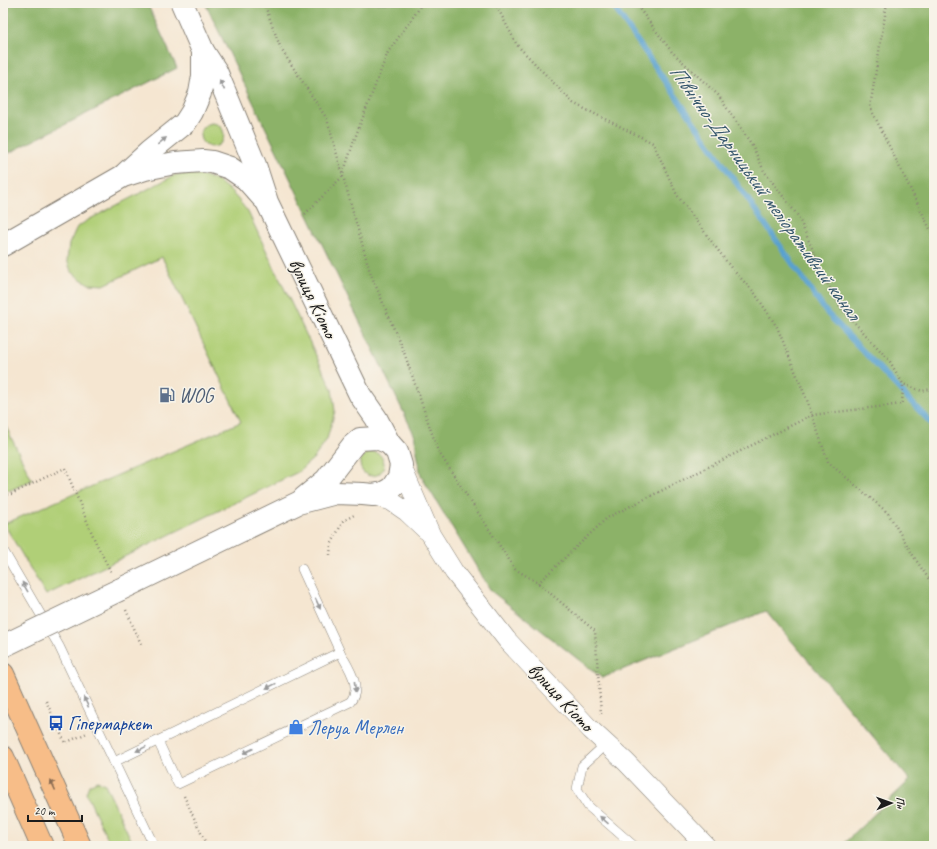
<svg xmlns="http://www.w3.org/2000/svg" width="937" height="849" viewBox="0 0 937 849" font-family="Caveat,sans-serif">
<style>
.green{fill:#b0cf77;stroke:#66764a}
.forest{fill:#8cb268;stroke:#546742}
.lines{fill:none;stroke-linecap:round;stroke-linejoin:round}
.stream{stroke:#58a1cf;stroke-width:5.5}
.service-casing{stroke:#888176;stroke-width:10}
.minor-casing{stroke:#888176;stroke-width:20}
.tertiary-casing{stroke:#888176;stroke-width:24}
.trunk-casing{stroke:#888176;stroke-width:24}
.path{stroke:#888176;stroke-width:2.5;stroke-dasharray:1 3;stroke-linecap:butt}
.service{stroke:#fff;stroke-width:9}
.minor{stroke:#fff;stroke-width:19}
.tertiary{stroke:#fff;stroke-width:22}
.trunk{stroke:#f7bd88;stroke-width:22}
.tertiary-bridge-casing{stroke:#888176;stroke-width:24;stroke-linecap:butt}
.tertiary-bridge{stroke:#fff;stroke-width:22}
.oneway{fill:#999}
.oneway2{fill:#8a6c52}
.labels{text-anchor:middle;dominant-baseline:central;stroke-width:3;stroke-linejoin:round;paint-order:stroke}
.street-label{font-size:20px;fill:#1c1c1c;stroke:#f7f3e8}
.service-label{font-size:20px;fill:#4e5e75;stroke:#f7f3e8;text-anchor:start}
.transit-label{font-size:20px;fill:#164399;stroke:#f7f3e8;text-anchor:start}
.shop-label{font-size:20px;fill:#366cbe;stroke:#f7f3e8;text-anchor:start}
.water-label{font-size:21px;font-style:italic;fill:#37586d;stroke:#f7f3e8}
</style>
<rect width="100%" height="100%" fill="#f7f3e8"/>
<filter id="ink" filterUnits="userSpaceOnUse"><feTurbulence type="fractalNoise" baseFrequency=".025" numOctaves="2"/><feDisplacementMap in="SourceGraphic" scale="8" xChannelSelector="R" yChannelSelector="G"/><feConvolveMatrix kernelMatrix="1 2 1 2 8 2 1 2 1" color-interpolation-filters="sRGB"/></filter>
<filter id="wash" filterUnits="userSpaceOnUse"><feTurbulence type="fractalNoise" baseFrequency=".012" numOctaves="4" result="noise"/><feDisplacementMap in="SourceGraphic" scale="16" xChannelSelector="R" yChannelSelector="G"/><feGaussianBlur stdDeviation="0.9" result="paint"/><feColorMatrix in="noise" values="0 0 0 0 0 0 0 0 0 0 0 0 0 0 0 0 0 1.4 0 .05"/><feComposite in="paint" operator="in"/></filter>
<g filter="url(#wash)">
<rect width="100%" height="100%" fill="#f5e6d1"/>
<g class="green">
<circle cx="212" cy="135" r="12"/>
<path d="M191,173C221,178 230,189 248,212L332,389L335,411L327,439L314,458L298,472L46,595L4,524L241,422L162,257L104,285L89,284L79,278L71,271L67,260L69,244L77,227L90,219L175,175Z"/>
<path d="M3,421L32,480L11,490L3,491Z"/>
<circle cx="372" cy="464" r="12"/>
<path d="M97,781L105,784L134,846H111L86,793L89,785Z"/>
</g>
<g class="forest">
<path d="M3,3H147L177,68L3,156Z"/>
<path d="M205,3H934V846H841L910,780L766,611L602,678L491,591L421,476L414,434Z"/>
</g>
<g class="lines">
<path class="stream" d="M611,3L827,313L934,426"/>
</g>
</g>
<g filter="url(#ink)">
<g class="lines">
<defs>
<g id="service">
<path d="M3,550L59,646L154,846"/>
<path d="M158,741L178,784L350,702C363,687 348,667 340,652"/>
<path d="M606,744L582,766L577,789L588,806L634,846"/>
<path d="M114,762L340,652L302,569"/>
</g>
<g id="minor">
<path d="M401,465L431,535L454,572L507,640L591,730L626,762L706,846"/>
<path d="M373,495L391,501L407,512L426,530"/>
</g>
<g id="tertiary">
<path d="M126,173L149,152L185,123L192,112L200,93L203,76V51"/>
<path d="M3,245L123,176L145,169L175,163L203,161L212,162L230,168L246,179L263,198"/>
<path d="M304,498L326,480L353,445L360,439L377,438L389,443"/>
<path d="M119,590L298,503L336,493L363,494L373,495L383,493L392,488L399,477L401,465L397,452L389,443L376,418L360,395L267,202L255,165L227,97L216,71L203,51L182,3"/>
</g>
<g id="trunk">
<path d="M3,674L80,846"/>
<path d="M3,757L42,846"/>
</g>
</defs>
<use href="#service" class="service-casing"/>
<use href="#minor" class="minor-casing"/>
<use href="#tertiary" class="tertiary-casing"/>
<use href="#trunk" class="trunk-casing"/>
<g class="path">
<path d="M264,3L281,49L327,119L370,272L405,355L438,451L515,569L538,583L595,631L601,714"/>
<path d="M495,3L517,45L573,103L653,143L677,195L732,269L754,292L777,327L807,400L828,462L888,513L914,557L934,587"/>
<path d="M635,3L672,52L718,95L752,145L764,171L798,216L827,283L841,308L889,360L903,384L922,391L934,388"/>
<path d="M887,3L870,107L934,237"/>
<path d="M305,214L342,177L355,138L388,52L418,10L421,3"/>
<path d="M3,495L11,494L65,468L96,543L111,572"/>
<path d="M330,555L331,545L343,521L356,514"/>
<path d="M538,583L607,518L812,415L902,404L903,384"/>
<path d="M126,610L141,644"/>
<path d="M46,701L65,743L87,733"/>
<path d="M184,796L207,846"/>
<path d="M201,846L206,844"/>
</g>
<use href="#service" class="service"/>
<use href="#minor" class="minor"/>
<use href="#tertiary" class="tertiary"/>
<use href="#trunk" class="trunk"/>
<defs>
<path id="tertiary-bridge" d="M3,646L119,590"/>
</defs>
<use href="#tertiary-bridge" class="tertiary-bridge-casing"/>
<use href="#tertiary-bridge" class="tertiary-bridge"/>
</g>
<defs><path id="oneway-solid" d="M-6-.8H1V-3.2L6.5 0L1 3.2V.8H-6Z"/></defs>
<g class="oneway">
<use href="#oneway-solid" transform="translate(222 85) rotate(-115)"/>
<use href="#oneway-solid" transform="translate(162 141) rotate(-39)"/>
<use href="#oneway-solid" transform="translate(25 587) rotate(-120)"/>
<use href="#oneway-solid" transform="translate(318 604) rotate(65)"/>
<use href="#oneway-solid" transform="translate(271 686) rotate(154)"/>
<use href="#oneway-solid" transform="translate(355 687) rotate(84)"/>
<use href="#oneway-solid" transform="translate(86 702) rotate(-116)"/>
<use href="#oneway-solid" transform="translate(141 749) rotate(154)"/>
<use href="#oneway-solid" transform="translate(248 751) rotate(155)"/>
<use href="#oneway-solid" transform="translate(604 820) rotate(-139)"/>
</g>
<use class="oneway2" href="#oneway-solid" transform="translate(53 785) rotate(-114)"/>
</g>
<defs>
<symbol id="fuel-bare" viewBox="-9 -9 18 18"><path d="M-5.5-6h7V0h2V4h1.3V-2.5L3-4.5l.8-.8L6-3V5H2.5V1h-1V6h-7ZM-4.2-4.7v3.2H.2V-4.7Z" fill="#5c6f8a" stroke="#f7f3e8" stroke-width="2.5" paint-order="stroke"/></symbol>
<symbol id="bus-bare" viewBox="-9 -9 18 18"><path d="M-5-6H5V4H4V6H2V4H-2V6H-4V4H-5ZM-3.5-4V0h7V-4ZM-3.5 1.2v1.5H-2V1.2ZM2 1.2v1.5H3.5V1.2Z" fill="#1a4fb4" stroke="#f7f3e8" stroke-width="2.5" paint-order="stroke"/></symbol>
<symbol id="shop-bare" viewBox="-9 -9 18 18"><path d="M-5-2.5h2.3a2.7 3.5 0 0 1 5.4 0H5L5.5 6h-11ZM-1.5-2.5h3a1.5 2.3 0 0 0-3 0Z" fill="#3f7fe0" stroke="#f7f3e8" stroke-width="2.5" paint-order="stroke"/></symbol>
</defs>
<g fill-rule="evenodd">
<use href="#fuel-bare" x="156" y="384" width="22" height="22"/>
<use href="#bus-bare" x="45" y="712" width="22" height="22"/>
<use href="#shop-bare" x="285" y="716" width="22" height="22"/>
</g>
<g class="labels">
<g class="street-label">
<text transform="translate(313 298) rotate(64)">вулиця Кіото</text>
<text transform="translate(561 697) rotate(47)">вулиця Кіото</text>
</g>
<g class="service-label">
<text x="179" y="395">WOG</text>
</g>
<g class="transit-label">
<text x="68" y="723">Гіпермаркет</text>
</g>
<g class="shop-label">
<text x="308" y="727">Леруа Мерлен</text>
</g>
<g class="water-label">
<text transform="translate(765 192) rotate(54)">Північно-Дарницький меліоративний канал</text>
</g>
</g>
<rect width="937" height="849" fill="none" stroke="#f7f3e8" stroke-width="16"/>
<g transform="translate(891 803) rotate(88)" stroke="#f7f3e8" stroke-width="3" paint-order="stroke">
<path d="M0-3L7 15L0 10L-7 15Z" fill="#1c1c1c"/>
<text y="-6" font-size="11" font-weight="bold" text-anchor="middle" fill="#1c1c1c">Пн</text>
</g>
<path d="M28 815v6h54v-6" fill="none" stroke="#1c1c1c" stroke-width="2"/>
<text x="34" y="815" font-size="12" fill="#1c1c1c" stroke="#f7f3e8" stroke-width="3" paint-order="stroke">20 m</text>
</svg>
